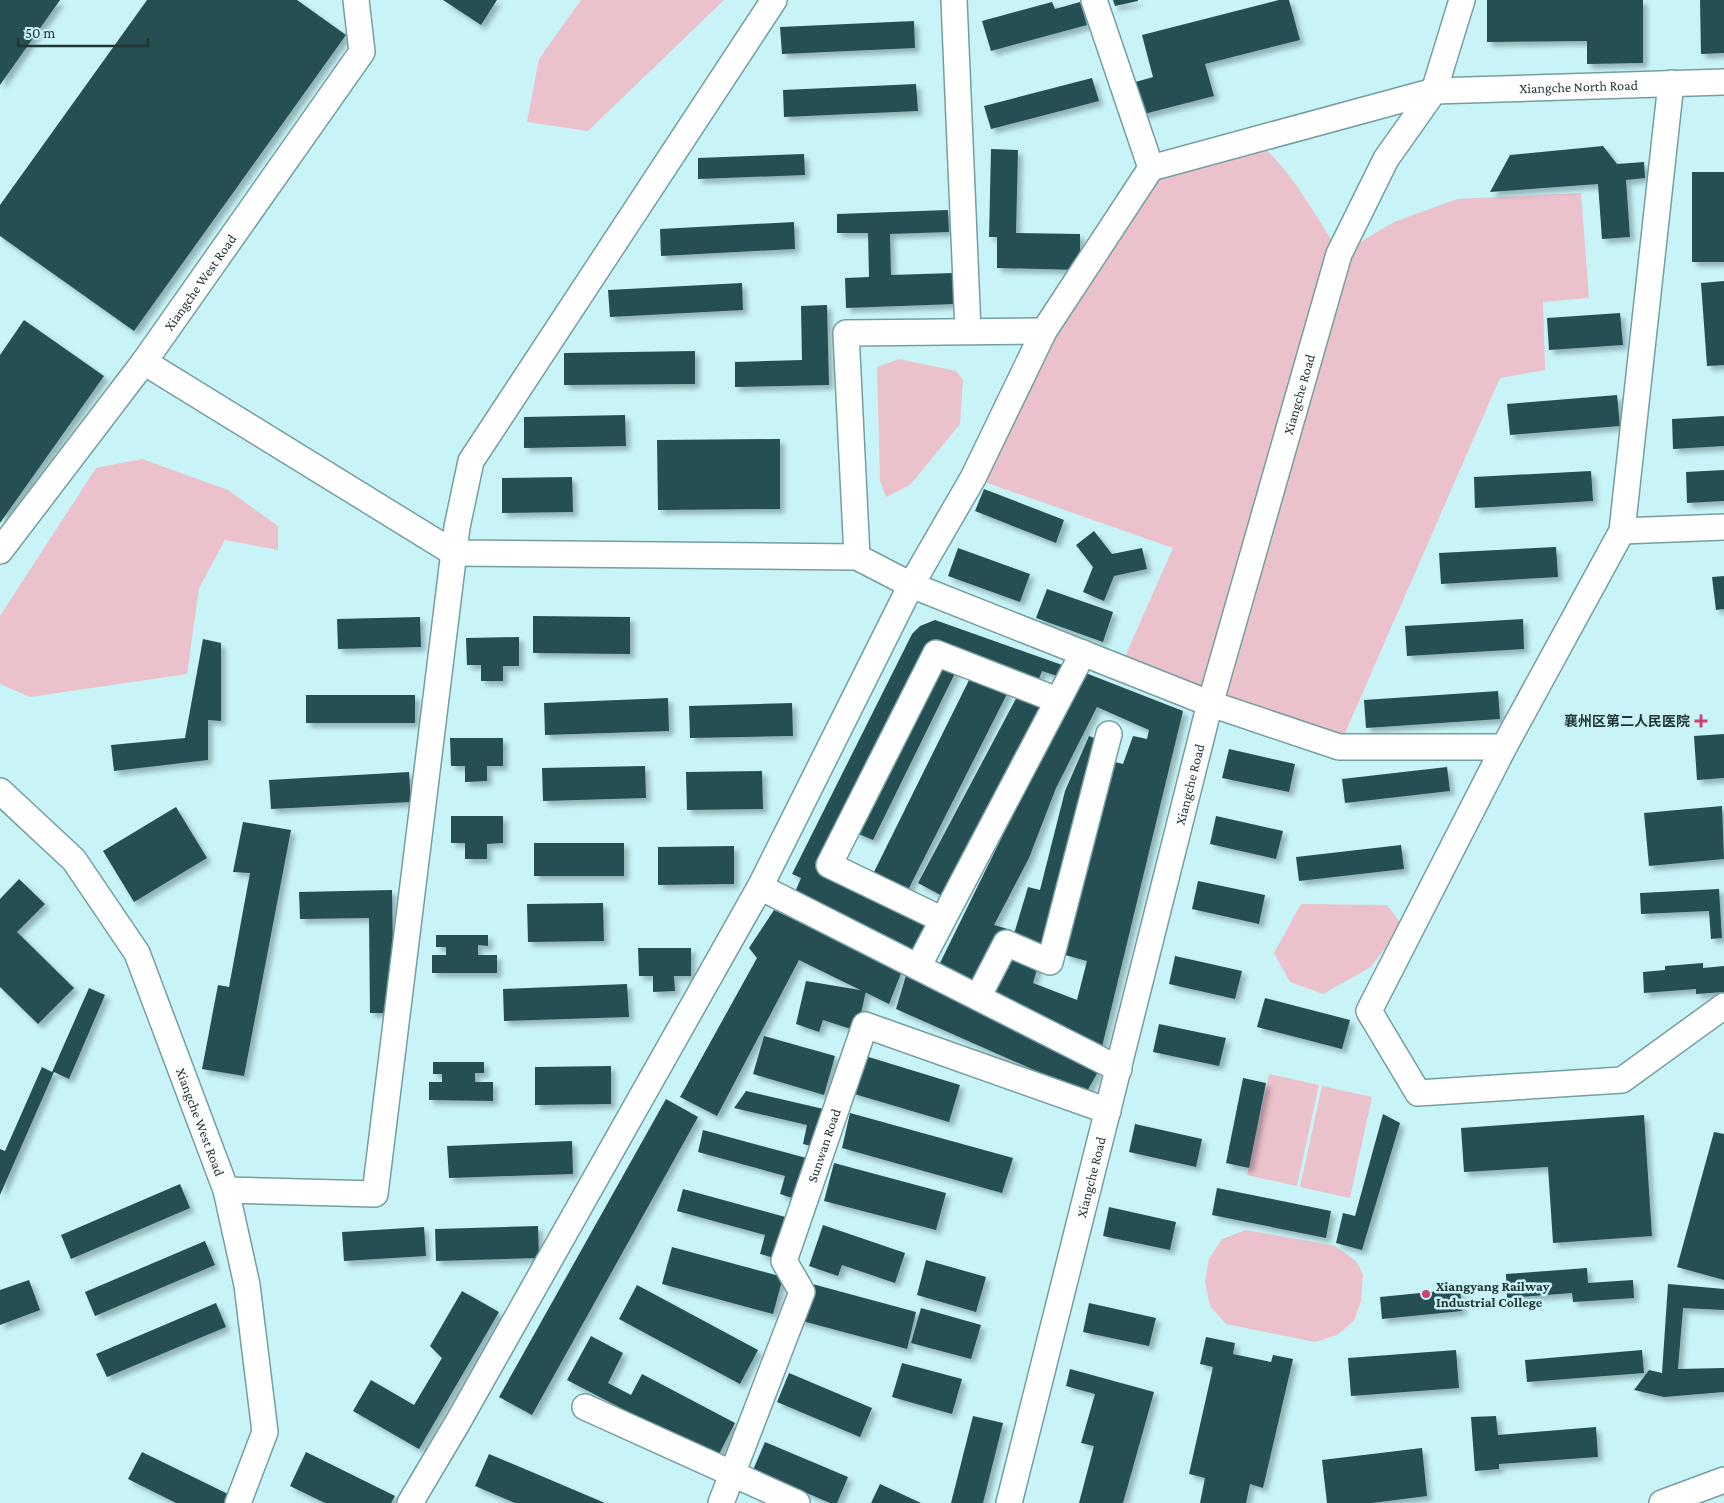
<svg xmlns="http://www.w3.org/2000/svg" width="1724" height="1503" viewBox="0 0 1724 1503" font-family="'Crimson Pro','Noto Sans SC',serif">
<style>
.green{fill:#ebc1cb}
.building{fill:#275053;filter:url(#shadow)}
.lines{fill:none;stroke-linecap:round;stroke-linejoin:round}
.minor-casing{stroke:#749ea2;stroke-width:28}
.minor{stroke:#fff;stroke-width:25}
.poi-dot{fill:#cd4175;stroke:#c8f4f8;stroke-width:2}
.labels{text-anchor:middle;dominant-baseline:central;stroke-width:5;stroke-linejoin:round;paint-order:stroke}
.street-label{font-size:14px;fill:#233536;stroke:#c8f4f8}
.poi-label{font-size:14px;font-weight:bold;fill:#233536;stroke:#c8f4f8;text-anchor:end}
</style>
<defs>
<filter id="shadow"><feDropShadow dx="4.5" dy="4.5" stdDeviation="2.5" flood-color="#0004"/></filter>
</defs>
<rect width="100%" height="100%" fill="#c8f4f8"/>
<g class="green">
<path d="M581,0H724L588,131L527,122L539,59Z"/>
<path d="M1255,139C1292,171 1314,213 1340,254L1394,222L1457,199L1581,193L1589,298L1543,302L1545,370L1500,378L1339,747L1120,668L1173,548L973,478L1151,168Z"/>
<path d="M899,359L956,371L963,380L960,424L910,485L886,497L880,481L877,367Z"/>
<path d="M142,459L228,490L278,526V550L225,540L199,588L187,674L30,697L0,684V616L96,468Z"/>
<path d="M1301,904L1387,905L1402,925L1371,967L1323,994L1290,982L1274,953Z"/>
<path d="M1269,1074L1319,1085L1297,1186L1247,1175Z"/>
<path d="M1322,1086L1372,1097L1350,1198L1300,1187Z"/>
<path d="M1246,1230L1335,1246L1356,1261L1363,1274L1361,1301L1354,1321L1337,1335L1315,1342L1226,1324L1210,1306L1205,1282L1209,1259L1222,1239Z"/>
</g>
<g class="building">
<path d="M0,0H60L0,85Z"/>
<path d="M147,0H297L346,35L134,331L0,236V205Z"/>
<path d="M443,0H497L481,25Z"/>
<path d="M1113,0H1138V1L1115,6Z"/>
<path d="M1279,0H1289L1300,40L1205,64L1214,96L1140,115L1132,83L1153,77L1142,35Z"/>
<path d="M1487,0H1643V63L1587,64V41L1487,42Z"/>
<path d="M1700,0H1724V53L1701,54Z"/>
<path d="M1052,2L1055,9L1080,2L1087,25L991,51L982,21Z"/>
<path d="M914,21L915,48L782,54L780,27Z"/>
<path d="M1092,78L1099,101L991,129L984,106Z"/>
<path d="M916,84L918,111L784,117L783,90Z"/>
<path d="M1603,146L1617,164L1644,162L1645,178L1626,180L1630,237L1602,239L1598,184L1490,192L1510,155Z"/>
<path d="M991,149L1018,150L1016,233L1080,234V270L997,268V237H989Z"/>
<path d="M804,154L805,175L698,179V158Z"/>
<rect x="1692" y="172" width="32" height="90"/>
<path d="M948,210L949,232L890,234L891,275L954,273L955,304L846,308L845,278L869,277L868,233H837V214Z"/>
<path d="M794,222L795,249L661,256L660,229Z"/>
<path d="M1724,281V365L1707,366L1701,283Z"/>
<path d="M742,283L743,310L610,317L608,290Z"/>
<path d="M827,305L829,385L735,387V362L802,360L801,306Z"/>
<path d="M1620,313L1623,345L1549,350L1547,318Z"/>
<path d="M24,320L104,376L0,523V355Z"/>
<path d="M695,351V384L564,385V353Z"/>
<path d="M1617,395L1620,426L1510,435L1507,404Z"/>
<path d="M625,415L626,446L524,448V417Z"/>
<path d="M1724,416V446L1673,449L1672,419Z"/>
<path d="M780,439V509L658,510L657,440Z"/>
<path d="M1724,470V501L1687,503L1686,472Z"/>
<path d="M1591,471L1593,501L1475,508L1474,477Z"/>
<path d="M572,477L573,512L502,513V478Z"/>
<path d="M984,489L1064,520L1056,543L975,511Z"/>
<path d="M1094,531L1112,554L1142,548L1147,569L1114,576L1104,601L1083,592L1093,567L1076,545Z"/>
<path d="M1556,547L1558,577L1441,584L1439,553Z"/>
<path d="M958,548L1030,574L1020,602L948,576Z"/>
<path d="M1724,576V609L1716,610L1712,577Z"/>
<path d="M1047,589L1113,612L1103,642L1036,618Z"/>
<path d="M533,616L630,617V654L533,653Z"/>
<path d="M420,617L421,647L338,649L337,619Z"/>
<path d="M1523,619L1524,649L1407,656L1405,626Z"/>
<path d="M935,620L1065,666L1060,677L1042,671L1038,681L936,645L820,874L930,928L917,953L795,892L801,878L792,874L912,634L920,626Z"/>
<path d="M519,637V666H503V681H481V665H467L466,638Z"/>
<path d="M203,639L221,643V721L208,720V760L114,771L111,745L185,738Z"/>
<path d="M938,660L957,669L873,840L854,832Z"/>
<path d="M1083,672L1183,711L1101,1051L984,990L1011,944L1028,887L1040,890L1065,791L1089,736L1102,741L1033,983L1077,1000L1087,961L1065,955L1115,762L1123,764L1133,736L1147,739L1149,730L1097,707L1056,788L1029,858L994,925L1011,930L979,987L939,965Z"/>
<path d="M972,674L1009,690L906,894L871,878Z"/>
<path d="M1020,691L1047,706L946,898L918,883Z"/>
<path d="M1498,691L1500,719L1366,728L1364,700Z"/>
<rect x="306" y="695" width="109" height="28"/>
<path d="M668,698L669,731L545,735L544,703Z"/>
<path d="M792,703L793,736L690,738L689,706Z"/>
<path d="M1724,734V778L1697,780L1694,736Z"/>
<path d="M450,738H503V766H487V781L465,782V766H451Z"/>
<path d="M1229,749L1295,764L1289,792L1222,778Z"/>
<path d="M645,766L646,798L543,801L542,768Z"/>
<path d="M1447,767L1450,791L1345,803L1342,779Z"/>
<path d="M762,771L763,809L687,810L686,772Z"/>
<path d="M409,772L411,802L271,809L269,780Z"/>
<path d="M1722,806L1724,859L1649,866L1644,813Z"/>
<path d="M176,807L207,858L134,902L103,851Z"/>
<path d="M451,816H503V843L487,844V859H465V843H451Z"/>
<path d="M1216,816L1283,831L1276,859L1210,844Z"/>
<path d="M243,822L291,830L244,1076L202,1069L218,985L229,987L250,873L233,872Z"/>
<rect x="534" y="843" width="90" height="33"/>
<path d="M1401,845L1404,869L1299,881L1296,857Z"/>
<path d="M734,846V884L658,885V847Z"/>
<path d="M19,879L45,904L17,932L74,988L38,1024L0,987V899Z"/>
<path d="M1198,881L1265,895L1259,924L1192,909Z"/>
<path d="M1719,889L1722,938L1711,939L1709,911L1641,914L1640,893Z"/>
<path d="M392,890L394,1013H370L369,918L300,919L299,892Z"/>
<path d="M603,903L604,941L528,942L527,904Z"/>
<path d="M774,910L902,971L889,1004L799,960L717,1116L680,1097L757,958L749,948Z"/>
<path d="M436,935H488V946L478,945V955H497V973H432V955H446V947H436Z"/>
<path d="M638,948H691V976H674L675,991L653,992V976H639Z"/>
<path d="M1175,956L1242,971L1235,999L1169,984Z"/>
<path d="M1703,963V968L1724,966V992L1696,994V989L1644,993L1643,972L1665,970V966Z"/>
<path d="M907,972L1099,1070L1086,1093L896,1009Z"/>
<path d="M806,981L866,991L857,1031L823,1020L819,1032L796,1024Z"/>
<path d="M627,984L629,1017L504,1021L503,989Z"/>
<path d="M89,988L105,995L69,1079L54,1072L0,1195V1149L5,1151L42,1067L52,1072Z"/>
<path d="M1265,998L1350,1020L1342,1049L1257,1027Z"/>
<path d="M1159,1024L1226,1038L1219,1066L1153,1052Z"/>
<path d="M764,1036L835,1056L824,1095L753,1074Z"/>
<path d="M862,1055L960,1085L949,1122L851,1093Z"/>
<path d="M433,1062H484V1073H475V1082H493V1101L429,1100V1082H442V1074H433Z"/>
<path d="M611,1066V1104L535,1105V1067Z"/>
<path d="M1243,1078L1266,1083L1249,1168L1226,1163Z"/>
<path d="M746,1091L828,1110L819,1148L803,1144L807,1125L734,1108Z"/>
<path d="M666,1099L698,1117L532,1415L499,1397Z"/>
<path d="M850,1113L1013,1158L1002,1193L842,1148Z"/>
<path d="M1383,1114L1400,1123L1362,1250L1336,1243L1343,1213L1355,1216Z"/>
<path d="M1644,1115L1652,1236L1553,1243L1548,1167L1464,1172L1461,1128Z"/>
<path d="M1135,1124L1202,1139L1196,1167L1129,1152Z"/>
<path d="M703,1130L810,1159L798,1200L780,1194L785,1176L698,1152Z"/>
<path d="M1714,1132L1724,1134V1280L1677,1267Z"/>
<path d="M572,1141L573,1174L449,1178L447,1146Z"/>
<path d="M834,1163L946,1193L936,1230L824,1201Z"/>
<path d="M180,1184L190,1208L71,1259L61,1235Z"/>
<path d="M1217,1188L1331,1211L1326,1238L1212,1215Z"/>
<path d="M683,1189L789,1218L778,1259L760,1254L765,1235L677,1211Z"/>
<path d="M1109,1207L1176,1222L1170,1250L1103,1236Z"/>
<path d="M823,1225L905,1253L895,1283L842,1265L838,1276L809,1266Z"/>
<path d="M538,1226L539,1258L436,1261L435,1229Z"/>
<path d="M424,1227L426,1256L344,1261L342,1232Z"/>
<path d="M205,1241L215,1265L95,1316L85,1292Z"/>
<path d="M672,1247L783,1277L773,1314L662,1284Z"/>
<path d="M926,1260L986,1277L976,1312L917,1295Z"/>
<path d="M1587,1268L1588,1283L1633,1280L1634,1298L1573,1302L1572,1293L1507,1298L1506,1274Z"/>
<path d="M29,1280L40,1310L0,1325V1290Z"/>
<path d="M805,1282L916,1312L907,1349L795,1319Z"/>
<path d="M1668,1284L1724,1289V1310L1683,1308L1678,1369L1724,1368V1392L1664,1397L1634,1390L1649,1370L1662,1373Z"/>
<path d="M637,1285L758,1350L740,1384L619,1319Z"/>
<path d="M1460,1289L1462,1311L1382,1319L1380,1297Z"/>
<path d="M462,1291L499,1312L419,1449L353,1411L371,1380L414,1405L442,1358L430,1346Z"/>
<path d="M216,1303L226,1327L107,1377L96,1354Z"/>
<path d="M1089,1303L1156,1318L1149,1346L1083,1332Z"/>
<path d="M921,1308L981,1325L971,1359L911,1343Z"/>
<path d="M591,1336L623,1353L608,1383L631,1395L642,1374L735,1423L717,1458L567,1380Z"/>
<path d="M1206,1337L1235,1343L1233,1354L1271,1362L1273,1355L1293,1359L1263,1488L1250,1484L1246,1503H1200L1205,1478L1189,1474L1213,1367L1200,1364Z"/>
<path d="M1456,1350L1459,1388L1351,1396L1348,1358Z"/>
<path d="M1642,1350L1644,1373L1527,1382L1525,1360Z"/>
<path d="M902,1363L962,1379L952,1414L892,1397Z"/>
<path d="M1070,1369L1154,1392L1123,1503H1079L1094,1446L1081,1443L1095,1394L1066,1386Z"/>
<path d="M789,1373L872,1408L860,1437L777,1402Z"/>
<path d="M973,1416L1003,1423L983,1503H951Z"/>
<path d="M1496,1416L1498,1435L1596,1427L1598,1457L1499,1464V1469L1475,1471L1471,1417Z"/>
<path d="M765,1442L848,1477L837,1503H830L753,1470Z"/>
<path d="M1422,1448L1427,1496L1372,1503H1327L1322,1460Z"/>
<path d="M142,1452L230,1495L226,1503H176L128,1479Z"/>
<path d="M306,1452L395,1496L391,1503H325L290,1486Z"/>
<path d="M489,1454L605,1503H515L475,1486Z"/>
<path d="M880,1484L921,1503H871Z"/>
</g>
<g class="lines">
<defs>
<g id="minor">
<path d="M954,0L968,331"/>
<path d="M1094,0L1151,168"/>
<path d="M144,362L454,553L857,557L911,585L1211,704L1339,747H1504L1622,531L1671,83"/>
<path d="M1622,531L1724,527"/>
<path id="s1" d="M0,551L144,362L362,52L356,0"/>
<path d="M857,557L846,333L1044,331"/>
<path d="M1504,747L1369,1011L1418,1093L1622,1080L1724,1006"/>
<path id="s2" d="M0,791L74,860L137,953L226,1190L247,1285L265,1432L238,1503"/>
<path d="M760,887L1119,1069"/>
<path d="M941,919L829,865L936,653L1057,700"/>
<path d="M918,967L1083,653"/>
<path d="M978,997L1006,943L1050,962L1109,734"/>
<path d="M226,1190L375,1194L457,527L471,461L774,0"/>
<path d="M585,1407L797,1503"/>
<path id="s3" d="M410,1503L458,1422L760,887L911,585L973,478L1044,331L1151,168L1434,91L1724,82"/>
<path id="s4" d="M721,1503L802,1292L784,1261L865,1025L1108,1111"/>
<path id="s5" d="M1009,1503L1207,715L1339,254L1386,159L1434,91L1462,0"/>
<path d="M1662,1503L1724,1480"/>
</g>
</defs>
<use href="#minor" class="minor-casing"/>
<use href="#minor" class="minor"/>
</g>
<g class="poi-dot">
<path d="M1698.5 713.5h5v5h5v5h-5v5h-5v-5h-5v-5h5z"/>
<circle cx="1426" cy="1294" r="5"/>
</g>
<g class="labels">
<g class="street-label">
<text stroke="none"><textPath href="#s3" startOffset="1966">Xiangche North Road</textPath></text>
<text stroke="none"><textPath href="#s1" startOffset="335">Xiangche West Road</textPath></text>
<text stroke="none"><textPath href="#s5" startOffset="1146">Xiangche Road</textPath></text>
<text stroke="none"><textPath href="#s5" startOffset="741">Xiangche Road</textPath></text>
<text stroke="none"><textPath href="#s2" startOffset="394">Xiangche West Road</textPath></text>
<text stroke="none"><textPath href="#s4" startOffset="384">Sunwan Road</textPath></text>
<text stroke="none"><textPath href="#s5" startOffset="336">Xiangche Road</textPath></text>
</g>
<g class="poi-label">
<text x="1690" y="721">襄州区第二人民医院</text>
<text x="1436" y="1286" text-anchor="start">Xiangyang Railway<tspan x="1436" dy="16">Industrial College</tspan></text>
</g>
</g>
<path d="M18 38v8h130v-8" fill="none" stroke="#233536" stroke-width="2.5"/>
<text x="25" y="38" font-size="15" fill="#233536" stroke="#c8f4f8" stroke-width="4" paint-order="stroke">50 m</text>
</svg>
